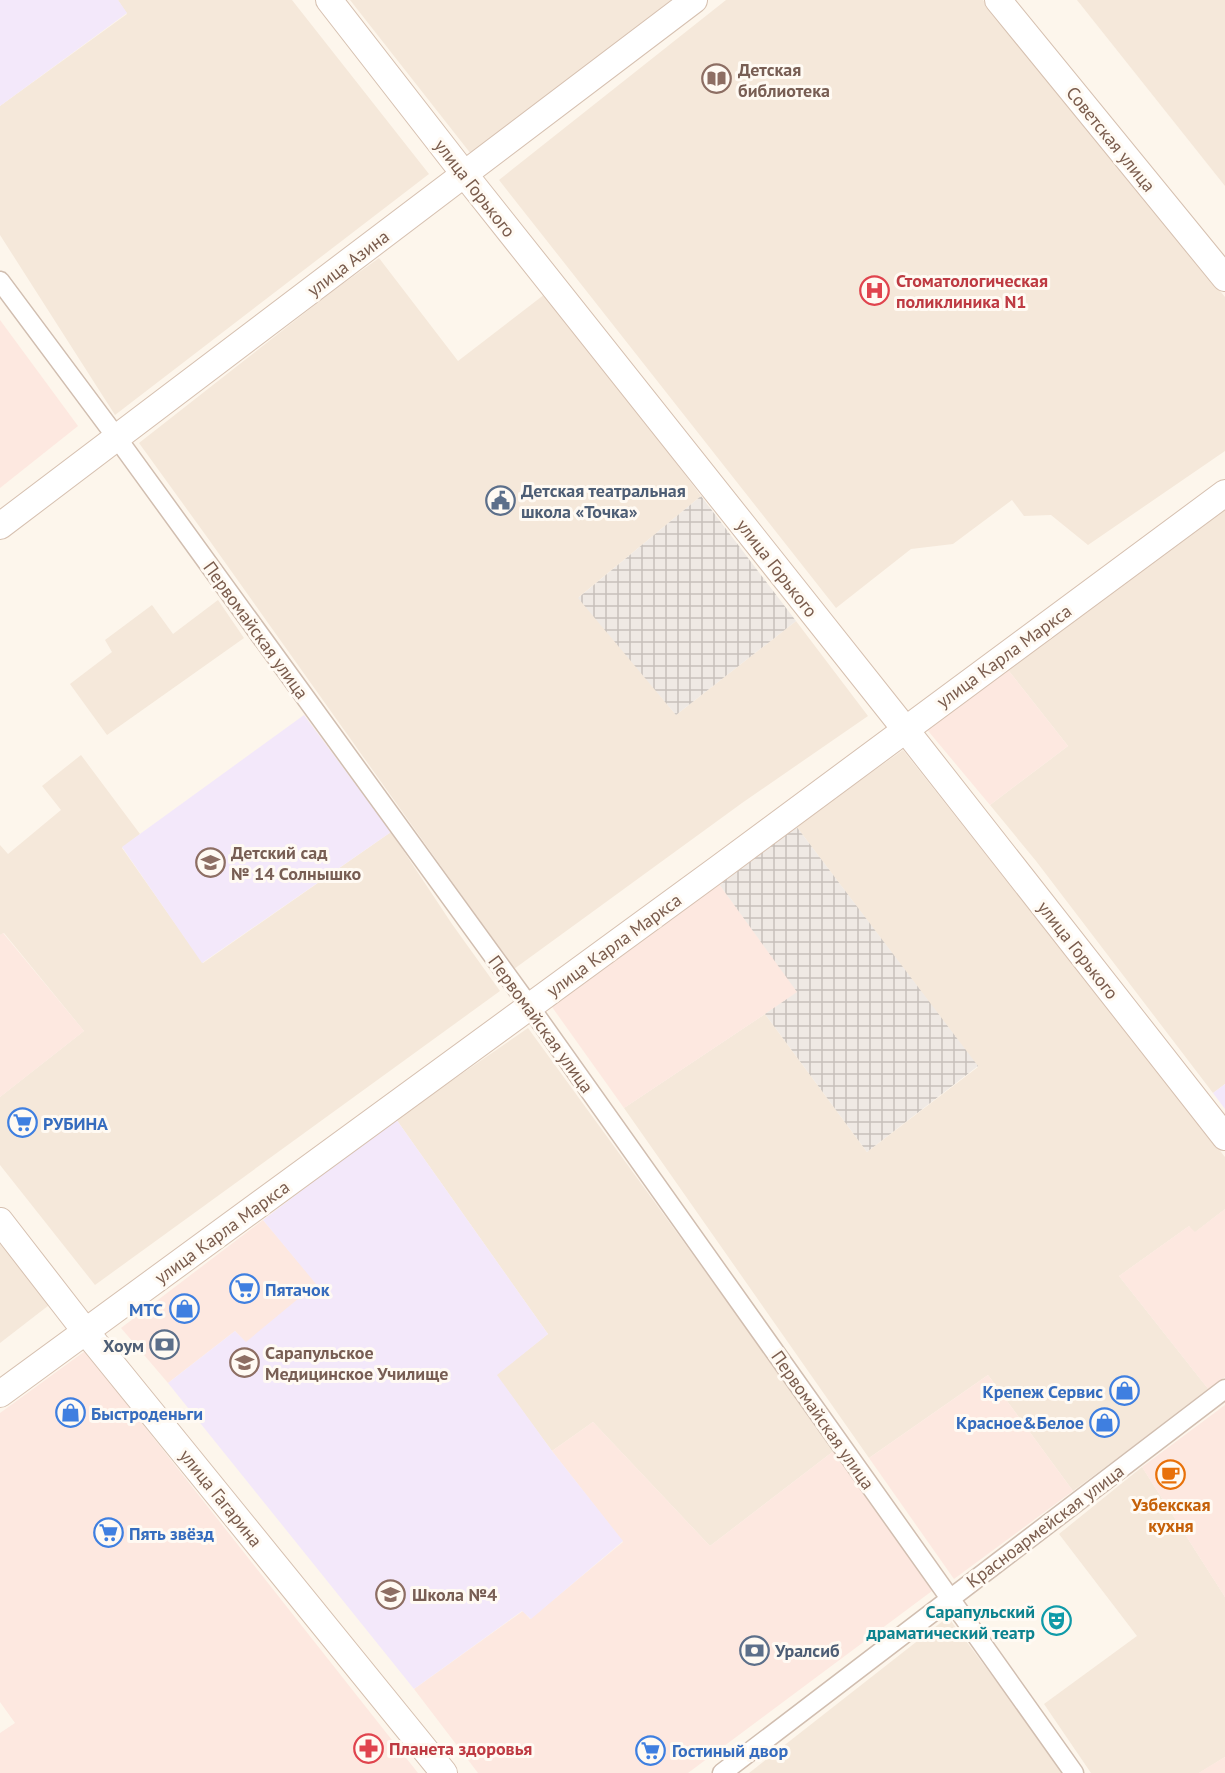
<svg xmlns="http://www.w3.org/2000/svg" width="1225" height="1773" viewBox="0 0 1225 1773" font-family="'PT Sans',sans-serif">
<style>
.residential{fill:#f5e8da}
.commercial{fill:#fde8e0}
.industrial{fill:url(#industrial-grid)}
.education{fill:#f3e8fa}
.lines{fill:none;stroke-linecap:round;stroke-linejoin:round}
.street-casing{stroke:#d1beb0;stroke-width:21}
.secondary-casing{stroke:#d6c0b0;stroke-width:28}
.street{stroke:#fff;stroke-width:18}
.secondary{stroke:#fff;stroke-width:26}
.labels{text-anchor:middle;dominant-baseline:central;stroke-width:6;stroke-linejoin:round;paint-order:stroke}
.education-label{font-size:18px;font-weight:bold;fill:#785e54;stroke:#fffaf3;text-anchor:start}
.street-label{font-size:18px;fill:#7a5c4d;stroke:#fffaf3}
.health-label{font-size:18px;font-weight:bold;fill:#be3a42;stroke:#fffaf3;text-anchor:start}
.service-label{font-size:18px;font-weight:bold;fill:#4e5e75;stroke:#fffaf3;text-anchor:start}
.shop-label{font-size:18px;font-weight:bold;fill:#366cbe;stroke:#fffaf3;text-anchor:start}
.food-label{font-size:18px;font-weight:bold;fill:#c56008;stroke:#fffaf3}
.culture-label{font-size:18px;font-weight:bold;fill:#0d838f;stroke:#fffaf3;text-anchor:end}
</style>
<defs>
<pattern id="industrial-grid" width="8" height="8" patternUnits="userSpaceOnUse" patternTransform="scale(1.5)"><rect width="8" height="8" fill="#efe9e4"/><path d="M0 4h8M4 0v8" fill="none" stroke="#c7c0bb"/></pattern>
</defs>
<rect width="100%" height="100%" fill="#fdf6ec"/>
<g class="residential">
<path d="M118,0H292L429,174L115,415L0,235V106L127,14Z"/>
<path d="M350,0H671L471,154Z"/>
<path d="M726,0H983L1225,297V451L1088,545L1051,515L1024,516L1012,500L953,544L911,549L836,608L499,180Z"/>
<path d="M1077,0H1225V186Z"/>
<path d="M379,258L458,361L545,294L602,364L701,496L579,597L676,715L796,621L868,716L742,803L514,969L207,537L139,443L334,290Z"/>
<path d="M1225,510V1084L1213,1093L1036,861L990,805L1068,746L1005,666L1118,584Z"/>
<path d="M218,600L244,638L107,735L70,684L112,652L105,640L152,605L173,634Z"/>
<path d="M903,750L1225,1157V1209L1194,1233L1189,1226L1119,1276L1209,1390L1073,1491L988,1375L869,1458L624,1108L765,1014L867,1152L978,1067L796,826Z"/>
<path d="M81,755L140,834L122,848L203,963L391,832L452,924L500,991L95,1285L0,1165V1097L84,1031L4,933L0,935V845L8,854L61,810L42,786Z"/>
<path d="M528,1028L835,1450L710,1546L593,1422L552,1451L496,1375L548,1334L396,1119Z"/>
<path d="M0,1236L53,1302L0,1343Z"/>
<path d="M1142,1467L1225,1597V1757L1199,1773H1091L1044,1704L1137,1636L1059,1534Z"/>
<path d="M948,1617L1065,1773H749Z"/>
</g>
<g class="commercial">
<path d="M0,320L78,426L0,488Z"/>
<path d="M1005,666L1068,746L990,805L924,726Z"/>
<path d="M719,884L798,992L624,1108L552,1007Z"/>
<path d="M3,933L84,1031L0,1097V935Z"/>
<path d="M1225,1209V1377L1209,1390L1119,1276L1189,1226L1195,1232Z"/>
<path d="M263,1220L317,1284L246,1343L235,1331L168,1383L121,1328Z"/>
<path d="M85,1351L418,1773H0V1733L15,1723L0,1702V1413Z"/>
<path d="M988,1375L1073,1491L954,1579L869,1458Z"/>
<path d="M1225,1405V1597L1142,1467Z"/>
<path d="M593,1422L710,1546L835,1450L932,1591L688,1773H478L414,1689L523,1611L530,1619L623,1542L552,1451Z"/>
<path d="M1225,1757V1773H1199L1205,1769Z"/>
</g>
<g class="industrial">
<path d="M701,496L796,621L676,715L578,598Z"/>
<path d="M796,826L978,1066L867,1152L765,1014L797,992L719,884Z"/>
</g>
<g class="education">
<path d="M0,0H118L127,13L0,106Z"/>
<path d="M304,715L391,832L202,963L122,847Z"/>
<path d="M1225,1084V1109L1213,1093Z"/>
<path d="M396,1119L548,1334L497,1375L552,1451L623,1541L531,1619L522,1611L414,1689L168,1383L235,1331L246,1342L316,1284L263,1220Z"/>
</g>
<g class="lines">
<defs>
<g id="street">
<path d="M0,281L117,438L530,1007L1074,1773"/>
<path d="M722,1773L1225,1389"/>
</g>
<g id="secondary">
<path d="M329,0L465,175L905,729L1225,1137"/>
<path d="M998,0L1225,278"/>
<path d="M0,526L694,0"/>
<path d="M0,1221L86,1332L444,1773"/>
<path d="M0,1394L719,868L1225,493"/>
</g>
</defs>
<use href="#street" class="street-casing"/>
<use href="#secondary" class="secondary-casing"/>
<use href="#street" class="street"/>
<use href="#secondary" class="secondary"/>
</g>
<defs>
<symbol id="library-ring" viewBox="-11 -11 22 22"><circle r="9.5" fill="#fffaf3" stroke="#8d6e63" stroke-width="1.5"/><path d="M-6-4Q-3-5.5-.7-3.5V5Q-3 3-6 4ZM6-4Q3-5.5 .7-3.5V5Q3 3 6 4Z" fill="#8d6e63"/></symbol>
<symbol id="hospital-ring" viewBox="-11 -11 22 22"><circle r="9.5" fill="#fffaf3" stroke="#e0444e" stroke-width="1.5"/><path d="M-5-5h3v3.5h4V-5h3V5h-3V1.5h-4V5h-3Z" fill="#e0444e"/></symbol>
<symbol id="civic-ring" viewBox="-11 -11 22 22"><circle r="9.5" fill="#fffaf3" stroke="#5c6f8a" stroke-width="1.5"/><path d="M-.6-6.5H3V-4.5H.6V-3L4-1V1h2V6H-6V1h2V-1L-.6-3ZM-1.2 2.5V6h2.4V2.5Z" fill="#5c6f8a"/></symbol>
<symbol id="school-ring" viewBox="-11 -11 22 22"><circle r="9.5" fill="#fffaf3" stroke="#8d6e63" stroke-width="1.5"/><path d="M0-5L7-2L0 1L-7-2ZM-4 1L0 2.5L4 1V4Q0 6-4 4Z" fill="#8d6e63"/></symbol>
<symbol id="supermarket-ring" viewBox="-11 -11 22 22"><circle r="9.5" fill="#fffaf3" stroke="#3f7fe0" stroke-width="1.5"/><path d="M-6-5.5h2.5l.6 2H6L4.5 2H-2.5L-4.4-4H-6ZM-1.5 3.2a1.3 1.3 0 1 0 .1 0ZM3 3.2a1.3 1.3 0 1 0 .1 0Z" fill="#3f7fe0"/></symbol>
<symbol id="shop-ring" viewBox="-11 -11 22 22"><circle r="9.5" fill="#fffaf3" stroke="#3f7fe0" stroke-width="1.5"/><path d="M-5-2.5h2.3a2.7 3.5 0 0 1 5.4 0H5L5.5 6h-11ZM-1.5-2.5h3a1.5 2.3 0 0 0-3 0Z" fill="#3f7fe0"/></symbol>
<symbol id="bank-ring" viewBox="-11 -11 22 22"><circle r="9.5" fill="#fffaf3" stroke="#5c6f8a" stroke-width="1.5"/><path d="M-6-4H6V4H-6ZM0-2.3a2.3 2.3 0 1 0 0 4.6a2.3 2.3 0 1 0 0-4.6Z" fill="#5c6f8a"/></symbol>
<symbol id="cafe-ring" viewBox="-11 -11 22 22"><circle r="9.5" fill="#fffaf3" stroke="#e8710a" stroke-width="1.5"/><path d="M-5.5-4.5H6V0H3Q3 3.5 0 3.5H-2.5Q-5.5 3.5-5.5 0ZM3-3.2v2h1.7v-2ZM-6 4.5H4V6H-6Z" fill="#e8710a"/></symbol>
<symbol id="theatre-ring" viewBox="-11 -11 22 22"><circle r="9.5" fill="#fffaf3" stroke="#0f9aa8" stroke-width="1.5"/><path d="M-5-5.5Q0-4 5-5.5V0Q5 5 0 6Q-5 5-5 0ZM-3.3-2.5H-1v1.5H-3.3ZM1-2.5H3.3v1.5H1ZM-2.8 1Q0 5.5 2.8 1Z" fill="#0f9aa8"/></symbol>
<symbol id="pharmacy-ring" viewBox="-11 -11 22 22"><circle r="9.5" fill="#fffaf3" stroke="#e0444e" stroke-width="1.5"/><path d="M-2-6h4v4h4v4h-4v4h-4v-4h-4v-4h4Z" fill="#e0444e"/></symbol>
</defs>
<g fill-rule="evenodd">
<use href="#library-ring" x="700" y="62" width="33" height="33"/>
<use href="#hospital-ring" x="858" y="274" width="33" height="33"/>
<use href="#civic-ring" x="484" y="484" width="33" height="33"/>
<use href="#school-ring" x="194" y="846" width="33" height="33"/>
<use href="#supermarket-ring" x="6" y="1106" width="33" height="33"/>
<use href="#supermarket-ring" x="228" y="1272" width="33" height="33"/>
<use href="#shop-ring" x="168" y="1292" width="33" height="33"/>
<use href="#bank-ring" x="148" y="1328" width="33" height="33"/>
<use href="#school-ring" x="228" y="1346" width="33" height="33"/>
<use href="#shop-ring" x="1108" y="1374" width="33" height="33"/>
<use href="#shop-ring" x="54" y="1396" width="33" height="33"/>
<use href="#shop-ring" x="1088" y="1406" width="33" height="33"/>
<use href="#cafe-ring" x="1154" y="1458" width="33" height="33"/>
<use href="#supermarket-ring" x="92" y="1516" width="33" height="33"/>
<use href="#school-ring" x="374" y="1578" width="33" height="33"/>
<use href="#theatre-ring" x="1040" y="1604" width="33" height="33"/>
<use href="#bank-ring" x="738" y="1634" width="33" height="33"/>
<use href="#pharmacy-ring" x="352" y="1732" width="33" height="33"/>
<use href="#supermarket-ring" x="634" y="1734" width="33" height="33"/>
</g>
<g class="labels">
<g class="education-label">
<text x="738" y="69">Детская<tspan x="738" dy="21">библиотека</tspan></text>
<text x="231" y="852">Детский сад<tspan x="231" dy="21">№ 14 Солнышко</tspan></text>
<text x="265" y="1352">Сарапульское<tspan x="265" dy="21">Медицинское Училище</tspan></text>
<text x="412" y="1594">Школа №4</text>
</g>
<g class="street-label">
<text transform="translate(1111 139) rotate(51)">Советская улица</text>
<text transform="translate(475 188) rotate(52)">улица Горького</text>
<text transform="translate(348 263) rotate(-37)">улица Азина</text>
<text transform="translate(777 568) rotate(52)">улица Горького</text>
<text transform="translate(256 630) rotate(54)">Первомайская улица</text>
<text transform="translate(1004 656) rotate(-36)">улица Карла Маркса</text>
<text transform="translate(614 945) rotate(-36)">улица Карла Маркса</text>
<text transform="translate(1078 950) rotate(52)">улица Горького</text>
<text transform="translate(541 1024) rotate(54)">Первомайская улица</text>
<text transform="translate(222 1232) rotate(-36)">улица Карла Маркса</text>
<text transform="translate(823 1420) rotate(55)">Первомайская улица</text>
<text transform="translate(221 1498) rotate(51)">улица Гагарина</text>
<text transform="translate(1045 1526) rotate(-37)">Красноармейская улица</text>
</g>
<g class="health-label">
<text x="896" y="280">Стоматологическая<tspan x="896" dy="21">поликлиника N1</tspan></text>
<text x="389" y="1748">Планета здоровья</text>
</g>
<g class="service-label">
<text x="521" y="490">Детская театральная<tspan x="521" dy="21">школа «Точка»</tspan></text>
<text x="144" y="1345" text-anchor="end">Хоум</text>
<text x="775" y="1650">Уралсиб</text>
</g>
<g class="shop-label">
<text x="43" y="1123">РУБИНА</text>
<text x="265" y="1289">Пятачок</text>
<text x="163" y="1309" text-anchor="end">МТС</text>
<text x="1103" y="1391" text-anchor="end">Крепеж Сервис</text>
<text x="91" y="1413">Быстроденьги</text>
<text x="1084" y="1422" text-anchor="end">Красное&amp;Белое</text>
<text x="129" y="1533">Пять звёзд</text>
<text x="672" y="1750">Гостиный двор</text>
</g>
<g class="food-label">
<text x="1171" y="1504">Узбекская<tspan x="1171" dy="21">кухня</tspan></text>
</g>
<g class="culture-label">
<text x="1035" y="1611">Сарапульский<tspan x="1035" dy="21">драматический театр</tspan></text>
</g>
</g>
</svg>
